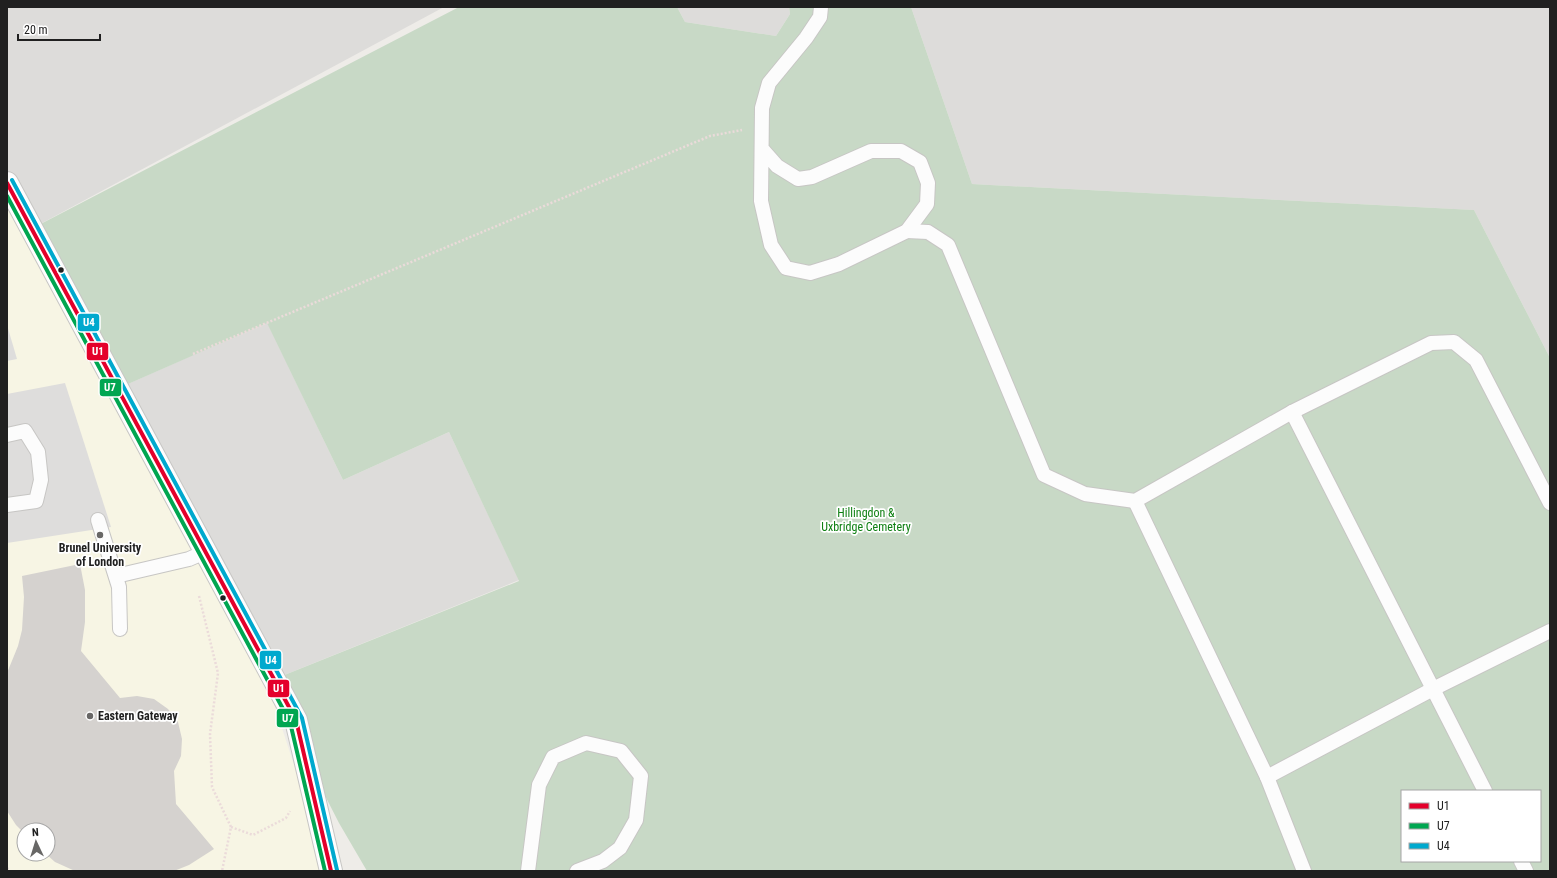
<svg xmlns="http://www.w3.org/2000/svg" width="1557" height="878" viewBox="0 0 1557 878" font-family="'Roboto Condensed',sans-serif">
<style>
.residential{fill:#dddcda}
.education{fill:#f7f5e4;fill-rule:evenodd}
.cemetery{fill:#c8d9c6;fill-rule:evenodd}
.parking{fill:#dedddc}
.building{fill:#d5d2cf}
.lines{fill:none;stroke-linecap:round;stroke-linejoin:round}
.service-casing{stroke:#c7c6c4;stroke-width:16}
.tertiary-casing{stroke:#c7c6c4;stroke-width:24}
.path{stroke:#ebdbda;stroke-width:2.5;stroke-dasharray:2 2;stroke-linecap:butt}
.service{stroke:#fcfcfc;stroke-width:14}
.tertiary{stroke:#fcfcfc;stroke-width:22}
.bus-1-casing{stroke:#fff;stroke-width:7}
.bus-2-casing{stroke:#fff;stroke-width:7}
.bus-3-casing{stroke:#fff;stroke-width:7}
.bus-1{stroke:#e4002b;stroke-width:4}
.bus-2{stroke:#00a651;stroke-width:4}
.bus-3{stroke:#00a9ce;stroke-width:4}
.bus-dot{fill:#202020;stroke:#fff;stroke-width:1.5}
.poi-dot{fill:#686766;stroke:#fff;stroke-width:1.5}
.labels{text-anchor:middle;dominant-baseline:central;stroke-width:3.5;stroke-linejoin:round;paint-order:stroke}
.park-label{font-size:12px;fill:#0d7f11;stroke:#fff}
.poi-label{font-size:12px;font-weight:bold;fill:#202020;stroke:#fff}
.line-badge{stroke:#fff;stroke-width:1.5}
.badge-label{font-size:11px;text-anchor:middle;font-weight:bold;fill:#fff}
</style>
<rect width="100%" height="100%" fill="#eeece8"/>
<g class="residential">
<path d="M7,7H444L31,229L7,183Z"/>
<path d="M677,7H789L790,14L776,36L685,22Z"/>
<path d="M911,7H1550V358L1474,210L972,184Z"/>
<path d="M267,322L343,480L449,432L519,580L267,682L119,388Z"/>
</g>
<path class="education" d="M7,183L267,682L307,805L339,871H7ZM24,830H48V854H24Z"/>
<path class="cemetery" d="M459,7H677L685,22L776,36L790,14L789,7H911L972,184L1474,210L1550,358V871H367L339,823L267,682L519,581L449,432L343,480L267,323L119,388L31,229ZM1402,791H1540V861H1402Z"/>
<g class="parking">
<path d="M7,325L17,359L7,361Z"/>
<path d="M65,383L111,527L7,543V394Z"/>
</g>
<path class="building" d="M80,564L85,590V622L81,651L120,698L137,696L154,699L168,709L178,722L182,739L181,756L174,771L176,804L214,849L189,865L174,871H75L55,862L46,854H48V830H24V833L16,825L7,811V673L18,646L22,630L24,597L22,576Z"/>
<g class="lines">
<defs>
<g id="service">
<path d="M762,149L777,166L798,179L812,177L871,151H901L920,162L928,183L927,204L907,231L839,264L810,273L786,268L771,245L761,201L762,108L769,83L806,38L820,17L821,7"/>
<path d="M907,231L928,232L948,245L1044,475L1085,494L1135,501L1292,412L1431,343L1454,342L1476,360L1550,503"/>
<path d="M1292,412L1485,791"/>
<path d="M7,435L25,431L38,452L41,480L36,501L7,505"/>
<path d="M1135,501L1267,777L1304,871"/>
<path d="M98,520L119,587L120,629"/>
<path d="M116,576L189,559L205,552"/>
<path d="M1267,777L1433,689L1550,631"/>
<path d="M1521,861L1526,871"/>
<path d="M528,871L539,785L553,757L586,743L621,751L641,776L636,820L620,848L603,861L577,871"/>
</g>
<path id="tertiary" d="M7,183L296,720L331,871"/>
</defs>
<use href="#service" class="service-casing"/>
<use href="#tertiary" class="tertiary-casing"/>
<g class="path">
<path d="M193,354L710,136L742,130"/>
<path d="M199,596L218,673L210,734L212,787L231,827L222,871"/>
<path d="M231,827L253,835L286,818L290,811"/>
<path d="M7,868L10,871"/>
</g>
<use href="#service" class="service"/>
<use href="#tertiary" class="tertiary"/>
<defs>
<path id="bus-1" d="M7,183L296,720L331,871"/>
<path id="bus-2" d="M7,196L290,722L325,871"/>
<path id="bus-3" d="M12,180L302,718L337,870"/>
</defs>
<use href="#bus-1" class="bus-1-casing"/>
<use href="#bus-2" class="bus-2-casing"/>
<use href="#bus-3" class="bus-3-casing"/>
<use href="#bus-1" class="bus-1"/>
<use href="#bus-2" class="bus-2"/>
<use href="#bus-3" class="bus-3"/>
</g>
<g class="bus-dot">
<circle cx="61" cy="270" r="3.5"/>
<circle cx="223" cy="598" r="3.5"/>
</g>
<g class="poi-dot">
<circle cx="100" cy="535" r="4"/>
<circle cx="90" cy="716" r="4"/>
</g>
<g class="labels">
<g class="park-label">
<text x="866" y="513">Hillingdon &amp;<tspan x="866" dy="14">Uxbridge Cemetery</tspan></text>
</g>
<g class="poi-label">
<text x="100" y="548">Brunel University<tspan x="100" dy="14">of London</tspan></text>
<text x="98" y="716" text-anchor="start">Eastern Gateway</text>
</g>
</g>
<g class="line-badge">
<rect x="77" y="313" width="23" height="19" rx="4" fill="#00a9ce"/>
<rect x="86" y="342" width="23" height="19" rx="4" fill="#e4002b"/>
<rect x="99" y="378" width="23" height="19" rx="4" fill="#00a651"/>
<rect x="259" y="650" width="23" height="20" rx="4" fill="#00a9ce"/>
<rect x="267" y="679" width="23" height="19" rx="4" fill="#e4002b"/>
<rect x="276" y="708" width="23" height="20" rx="4" fill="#00a651"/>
</g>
<g class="badge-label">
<text x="89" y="326">U4</text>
<text x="98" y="355">U1</text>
<text x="110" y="391">U7</text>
<text x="271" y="664">U4</text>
<text x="279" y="692">U1</text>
<text x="288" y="722">U7</text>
</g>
<rect width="1557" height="878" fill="none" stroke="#202020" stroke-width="16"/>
<rect x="1401" y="790" width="140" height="72" fill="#ffffff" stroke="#a6a6a6"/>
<rect x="1409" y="803" width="20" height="6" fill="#e4002b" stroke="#a6a6a6"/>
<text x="1437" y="810" font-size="12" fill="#202020">U1</text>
<rect x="1409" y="823" width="20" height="6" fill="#00a651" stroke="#a6a6a6"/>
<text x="1437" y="830" font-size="12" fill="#202020">U7</text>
<rect x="1409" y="843" width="20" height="6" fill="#00a9ce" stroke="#a6a6a6"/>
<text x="1437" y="850" font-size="12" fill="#202020">U4</text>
<g transform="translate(36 842) rotate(356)"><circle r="19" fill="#ffffff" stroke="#a6a6a6"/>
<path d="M0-3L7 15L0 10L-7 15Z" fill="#686766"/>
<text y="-6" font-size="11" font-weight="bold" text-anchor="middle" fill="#202020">N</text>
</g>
<path d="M18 34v6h82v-6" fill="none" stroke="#202020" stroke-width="2"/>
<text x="24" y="34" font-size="12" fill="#202020" stroke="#ffffff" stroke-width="3" paint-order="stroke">20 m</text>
</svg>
